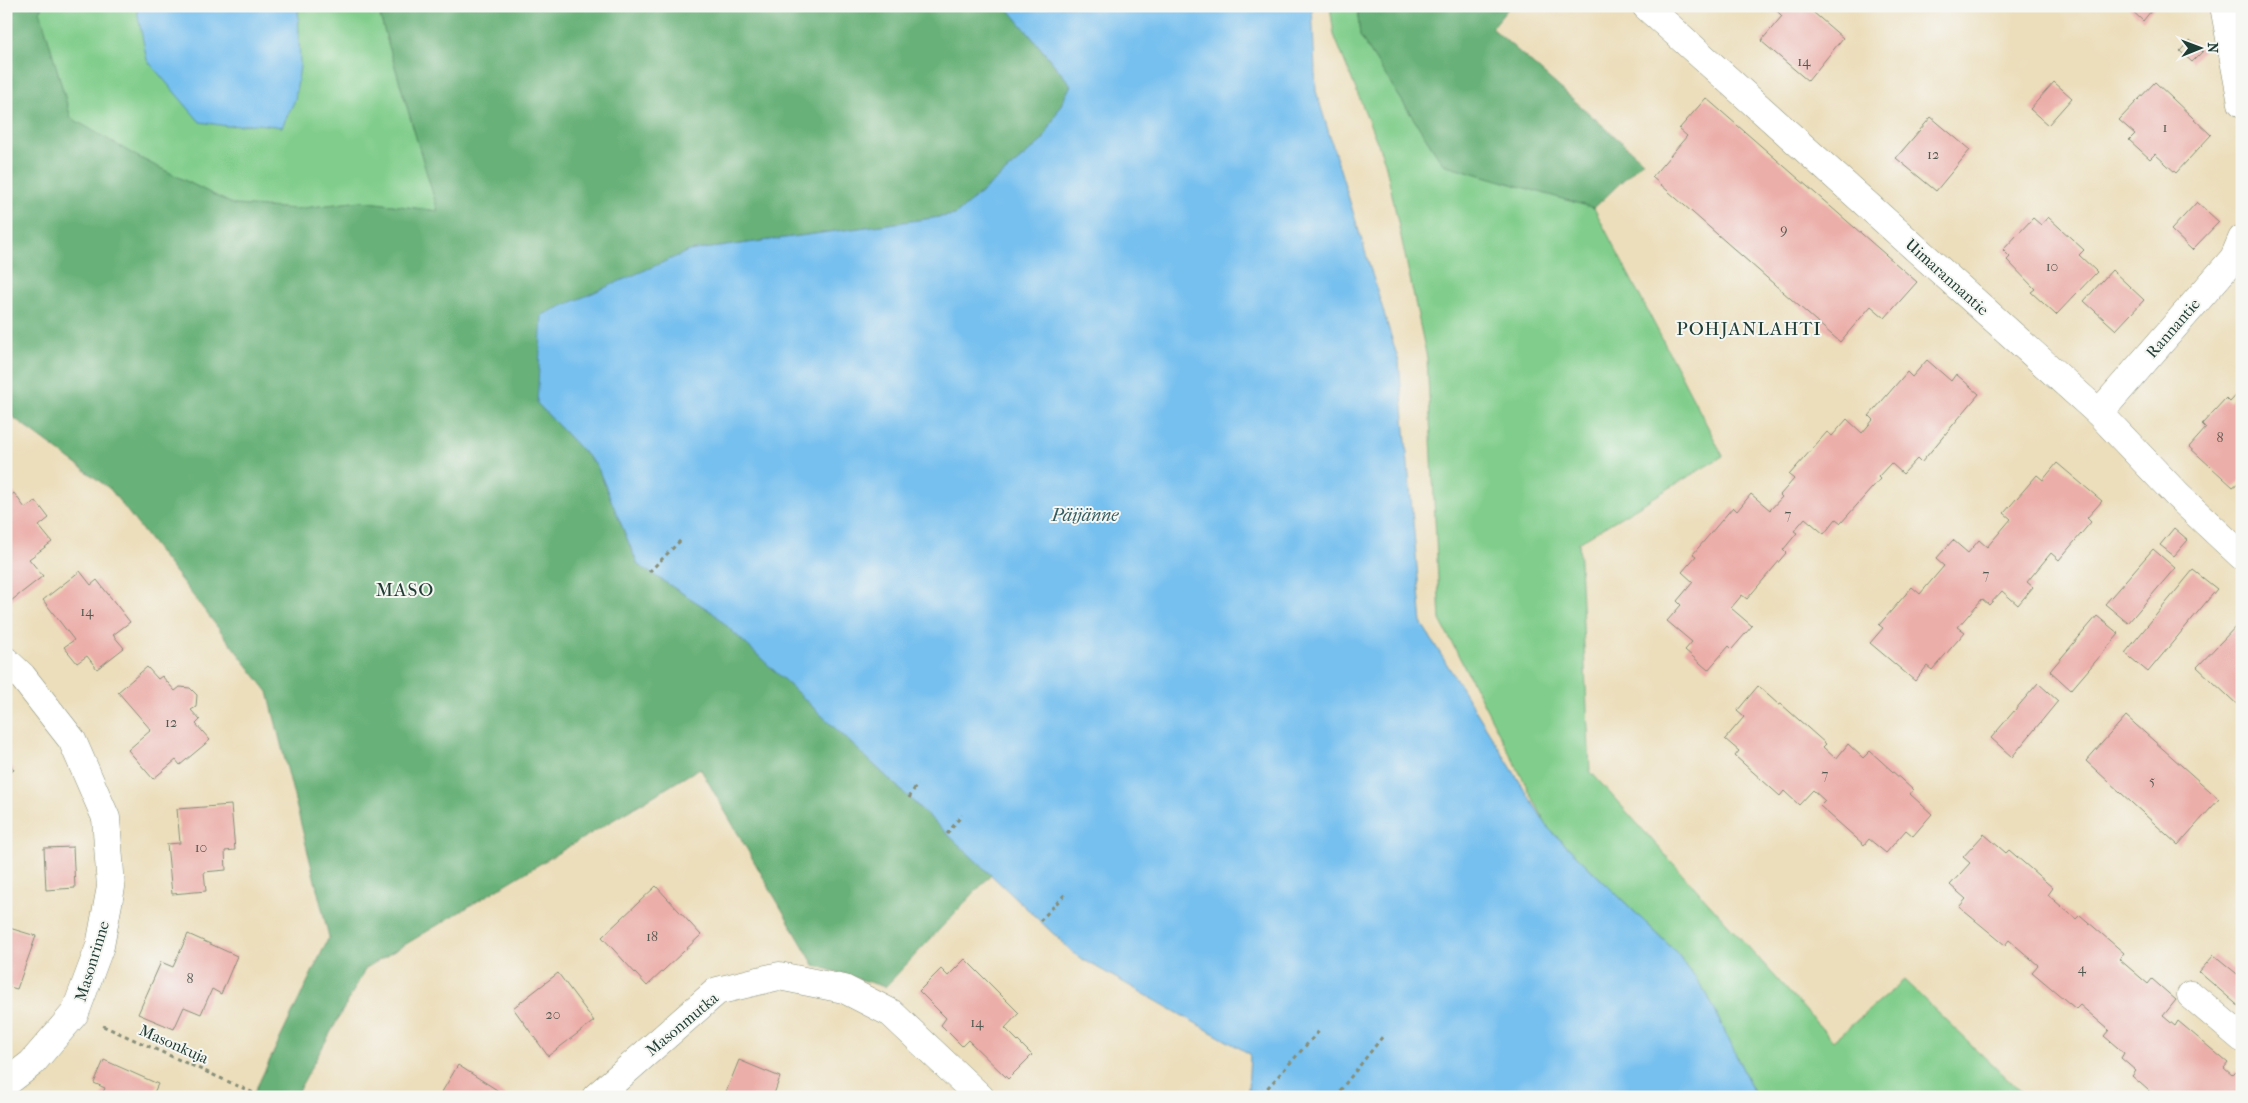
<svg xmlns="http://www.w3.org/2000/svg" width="2248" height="1103" viewBox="0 0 2248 1103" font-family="'IM FELL French Canon',serif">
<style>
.green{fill:#81ce8c;stroke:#508660}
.forest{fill:#68b178;stroke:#447756}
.water{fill:#76c0ef;stroke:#4a7e92}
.building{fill:#ecaea9}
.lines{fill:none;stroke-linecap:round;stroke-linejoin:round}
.minor-casing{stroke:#868e78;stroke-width:29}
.path{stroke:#868e78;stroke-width:3;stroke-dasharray:4 4;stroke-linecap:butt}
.minor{stroke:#fff;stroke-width:28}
.labels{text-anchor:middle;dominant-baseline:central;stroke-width:4;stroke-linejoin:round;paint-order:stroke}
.number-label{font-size:14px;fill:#525951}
.street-label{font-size:16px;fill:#1f3d34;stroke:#f6f6f2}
.water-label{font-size:18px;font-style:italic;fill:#355e63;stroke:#f6f6f2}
.quarter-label{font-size:19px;letter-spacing:1px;fill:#1f3d34;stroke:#f6f6f2}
</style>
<rect width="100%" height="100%" fill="#f6f6f2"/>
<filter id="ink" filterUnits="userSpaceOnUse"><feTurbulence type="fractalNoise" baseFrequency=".02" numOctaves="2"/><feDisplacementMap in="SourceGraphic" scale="10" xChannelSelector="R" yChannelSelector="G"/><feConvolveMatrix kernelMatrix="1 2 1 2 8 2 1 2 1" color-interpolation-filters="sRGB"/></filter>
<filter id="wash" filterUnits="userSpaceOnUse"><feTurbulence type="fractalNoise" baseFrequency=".0096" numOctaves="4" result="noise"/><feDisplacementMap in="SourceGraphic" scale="20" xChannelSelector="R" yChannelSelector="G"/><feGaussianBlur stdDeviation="1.12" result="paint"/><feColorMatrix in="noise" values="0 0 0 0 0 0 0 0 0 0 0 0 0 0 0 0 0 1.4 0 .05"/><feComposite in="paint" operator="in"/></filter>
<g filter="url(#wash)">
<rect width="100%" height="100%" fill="#ecdebb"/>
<g class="green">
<path d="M42,6H377L438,211L361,201L296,209L234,205L138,157L71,118L40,11Z"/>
<path d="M1330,6H1357L1360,36L1443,164L1594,208L1723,456L1579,542L1590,771L1833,1041L1904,980L2026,1097H1756L1707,995L1677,953L1549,829L1440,620L1427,358L1385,162L1334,35Z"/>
</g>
<g class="forest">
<path d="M6,6H42L40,11L71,118L138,157L234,205L296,209L361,201L438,211L377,6H1006L1071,85L1043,140L955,215L689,251L537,403L597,466L638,565L712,612L991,875L885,987L814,965L700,768L366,968L295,1097H252L329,937L268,692L110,489L6,412Z"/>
<path d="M1357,6H1510L1492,28L1643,161L1594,208L1443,164L1360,36Z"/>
</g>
<g class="water">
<path d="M136,6H298L300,66L295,100L282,127L258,124L227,126L200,122L147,60Z"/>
<path d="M1006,6H1312L1316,91L1399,362L1422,624L1549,829L1677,953L1707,994L1756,1097H1270L1248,1090L1250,1054L1077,956L712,612L638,565L597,466L537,403L542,315L689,251L955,215L1043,140L1071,85Z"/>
</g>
<g id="blocks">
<g class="building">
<path d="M1781,6H1806L1843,38L1808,81L1761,41L1782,16L1777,11Z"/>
<path d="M2127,6H2155L2143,21Z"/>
<path d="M2190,40L2203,51L2192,62L2180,51Z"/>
<path d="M2054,82L2072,98L2048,125L2030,109Z"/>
<path d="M2155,82L2211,135L2176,173L2155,154L2150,159L2129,140L2135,134L2119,120Z"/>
<path d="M1706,98L1917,282L1885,318L1871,306L1840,342L1652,177L1687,136L1679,129Z"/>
<path d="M1931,117L1970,150L1936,191L1896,158Z"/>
<path d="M2197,202L2219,222L2192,250L2171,230Z"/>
<path d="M2048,217L2084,250L2079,255L2097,272L2056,315L2031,292L2035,289L2007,260L2010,257L2003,250L2033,218L2041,225Z"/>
<path d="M2112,270L2144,300L2116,330L2084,301Z"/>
<path d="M1927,360L1951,381L1956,374L1979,394L1921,463L1917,459L1903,474L1891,463L1878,477L1880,479L1841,523L1836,519L1824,534L1805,518L1794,531L1797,533L1783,550L1786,553L1747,599L1742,595L1731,608L1752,626L1732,649L1729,646L1708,670L1685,650L1692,642L1667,621L1681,605L1677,601L1693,582L1682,572L1696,556L1693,554L1733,507L1737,511L1751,494L1770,510L1782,497L1780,495L1794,479L1789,475L1827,432L1832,436L1847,419L1862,433L1873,420L1869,416L1907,372L1912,377Z"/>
<path d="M2242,389V480L2233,487L2189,447L2206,428L2202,424L2226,398L2230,402Z"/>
<path d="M2057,463L2102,501L2087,518L2091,522L2059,560L2051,553L2027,582L2033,587L2018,605L2002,591L1989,605L1982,599L1958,627L1965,632L1932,670L1927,666L1915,681L1870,643L1883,628L1879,625L1912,587L1920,594L1944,566L1936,559L1953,540L1968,553L1979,540L1987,547L2011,519L2004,513L2037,475L2043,480Z"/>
<path d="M14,493L25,508L36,501L49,518L39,526L52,542L29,559L43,576L7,604L6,499Z"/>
<path d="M2174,528L2188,540L2174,556L2160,545Z"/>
<path d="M2153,549L2175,568L2128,623L2105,604Z"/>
<path d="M2193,570L2217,589L2148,672L2125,653Z"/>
<path d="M80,571L91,585L97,580L130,622L113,635L124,648L97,669L87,656L77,663L64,647L74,640L43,600Z"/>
<path d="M2097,616L2119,634L2071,690L2050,671Z"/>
<path d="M2242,620V709L2197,667Z"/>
<path d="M147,667L158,679L162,676L175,691L180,687L190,688L197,695L196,707L191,710L200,720L196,724L210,740L180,765L176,760L153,779L128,750L151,730L118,692Z"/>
<path d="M2038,683L2058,701L2012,757L1991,738Z"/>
<path d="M1758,686L1779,705L1781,704L1826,744L1823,747L1836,759L1848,744L1863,758L1870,751L1913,790L1910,794L1932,814L1913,836L1906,830L1886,853L1869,839L1864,845L1820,806L1825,801L1813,790L1799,805L1784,791L1780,796L1735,756L1739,751L1725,739L1744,717L1737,711Z"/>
<path d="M2126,716L2219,799L2178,845L2086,761Z"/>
<path d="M6,758L14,770L6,775Z"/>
<path d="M231,805L235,850L225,851L226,870L204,872L206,891L172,894L167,844L180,843L177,809Z"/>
<path d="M1984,834L2006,853L2009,850L2053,888L2048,895L2076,919L2080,915L2124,953L2119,959L2148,984L2152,979L2176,1000L2163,1016L2175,1026L2178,1021L2228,1063L2224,1068L2232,1075L2235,1072L2242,1078V1097H2156L2132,1076L2136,1071L2121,1058L2124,1053L2104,1036L2109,1030L2080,1005L2076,1009L2032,972L2038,965L2009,940L2005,945L1959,907L1966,899L1950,885L1970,863L1963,857Z"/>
<path d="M73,847L75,888L46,890L44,848Z"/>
<path d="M656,886L701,935L647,986L602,937Z"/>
<path d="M6,927L36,936L17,989L6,986Z"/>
<path d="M188,934L237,956L221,994L212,989L201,1014L184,1007L174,1029L138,1014L161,962L173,967Z"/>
<path d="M2214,955L2242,978V1009L2199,972Z"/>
<path d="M965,959L1019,1013L1005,1028L1032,1055L1008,1079L968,1040L962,1046L941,1025L946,1018L919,991L941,969L948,976Z"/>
<path d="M558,973L594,1021L548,1056L513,1008Z"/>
<path d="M104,1060L158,1084L152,1097H101L105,1088L94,1083Z"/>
<path d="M739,1060L780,1077L773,1097H724Z"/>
<path d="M458,1065L508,1097H439Z"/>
</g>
</g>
</g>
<g filter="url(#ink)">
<use href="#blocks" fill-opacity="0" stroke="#868e78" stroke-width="1"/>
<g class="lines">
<defs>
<g id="minor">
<path d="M1646,6L2099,413L2177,495L2242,556"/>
<path d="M2224,6L2242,103"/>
<path d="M2099,413L2234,258L2242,239"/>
<path d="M6,661L22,676L72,740L106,818L111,887L100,946L75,1013L32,1063L6,1083"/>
<path d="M2191,995L2242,1038"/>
<path d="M596,1097L717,991L779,976L844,989L891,1013L980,1097"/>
</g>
</defs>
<use href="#minor" class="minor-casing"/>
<g class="path">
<path d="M649,572L682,539"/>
<path d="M909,798L917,784"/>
<path d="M947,834L962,815"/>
<path d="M1040,921L1067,892"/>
<path d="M103,1026L263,1097"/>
<path d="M1262,1094L1319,1031"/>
<path d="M1335,1097L1383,1036"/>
</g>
<use href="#minor" class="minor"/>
</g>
</g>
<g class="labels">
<g class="number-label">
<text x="1804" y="61">14</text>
<text x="2165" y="127">1</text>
<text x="1933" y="154">12</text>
<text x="1784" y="229">9</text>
<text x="2052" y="266">10</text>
<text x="2220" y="437">8</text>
<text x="1788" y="514">7</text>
<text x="1986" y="574">7</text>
<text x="87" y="611">14</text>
<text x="171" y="722">12</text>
<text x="1825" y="774">7</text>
<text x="2152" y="780">5</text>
<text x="201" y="847">10</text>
<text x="652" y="936">18</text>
<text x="2082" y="968">4</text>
<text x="190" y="978">8</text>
<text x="553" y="1014">20</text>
<text x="977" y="1022">14</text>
</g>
<g class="street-label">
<text transform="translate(1947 277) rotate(42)">Uimarannantie</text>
<text transform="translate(2173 328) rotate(-49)">Rannantie</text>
<text transform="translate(92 961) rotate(-73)">Masonrinne</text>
<text transform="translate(682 1024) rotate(-40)">Masonmutka</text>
<text transform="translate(174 1044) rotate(24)">Masonkuja</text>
</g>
<g class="water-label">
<text x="1085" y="515">Päijänne</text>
</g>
<g class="quarter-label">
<text x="1749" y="329">POHJANLAHTI</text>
<text x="405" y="590">MASO</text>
</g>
</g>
<rect width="2248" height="1103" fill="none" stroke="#f6f6f2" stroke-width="25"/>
<g transform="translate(2200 48) rotate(89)" stroke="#f6f6f2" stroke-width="4" paint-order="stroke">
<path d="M0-4L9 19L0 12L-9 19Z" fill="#1f3d34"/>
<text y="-8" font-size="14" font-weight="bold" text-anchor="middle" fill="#1f3d34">N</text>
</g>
</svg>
